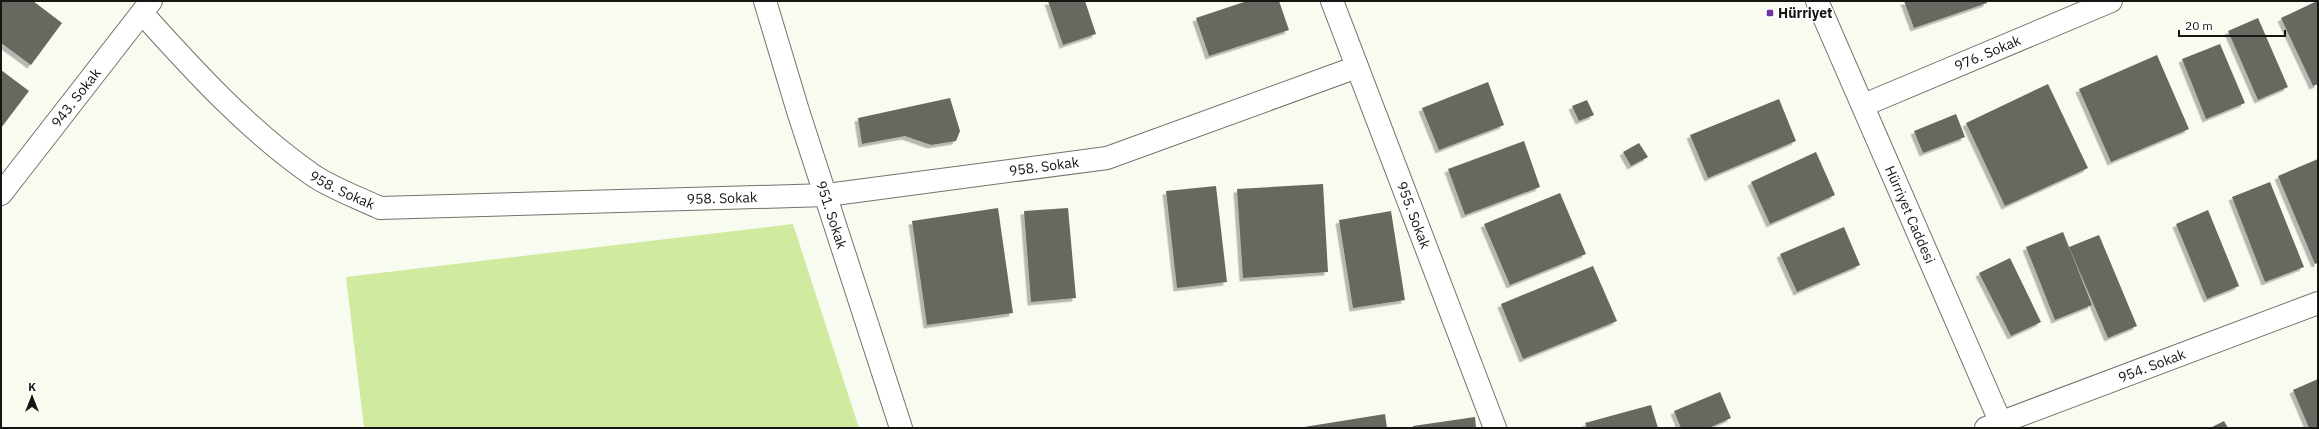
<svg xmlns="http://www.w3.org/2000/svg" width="2319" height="429" viewBox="0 0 2319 429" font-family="'IBM Plex Sans',sans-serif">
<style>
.green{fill:#d0eaa0}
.building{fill:#656960;filter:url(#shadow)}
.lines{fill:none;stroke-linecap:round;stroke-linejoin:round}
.street-casing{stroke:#71746b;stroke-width:24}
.secondary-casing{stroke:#71746b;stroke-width:24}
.street{stroke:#fff;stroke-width:22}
.secondary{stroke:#fff;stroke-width:22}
.poi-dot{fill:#6f31a6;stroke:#fff;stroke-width:1.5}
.labels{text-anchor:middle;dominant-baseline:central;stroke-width:3;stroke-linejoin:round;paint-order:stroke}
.poi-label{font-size:14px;font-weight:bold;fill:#151612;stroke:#fff;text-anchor:start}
.street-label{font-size:14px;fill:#151612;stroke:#fff}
</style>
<defs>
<filter id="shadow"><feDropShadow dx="-3.5" dy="3.5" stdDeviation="0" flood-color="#0004"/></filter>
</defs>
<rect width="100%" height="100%" fill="#f7fbf0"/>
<path class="green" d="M793,224L859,428H364L346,277Z"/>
<g class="building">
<path d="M1,1H33L62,23L31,65L1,43Z"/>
<path d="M1048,1H1085L1096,34L1063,45Z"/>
<path d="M1247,1H1279L1289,30L1209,56L1196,18Z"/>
<path d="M1904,1H1987V3L1914,28Z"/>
<path d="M2317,1L2318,84L2313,86L2281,18Z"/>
<path d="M2258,18L2288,87L2258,100L2228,31Z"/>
<path d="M2220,44L2245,103L2206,119L2182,59Z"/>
<path d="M2157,55L2189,129L2111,162L2079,89Z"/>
<path d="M1,70L29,91L1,128Z"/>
<path d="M1488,82L1504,125L1439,150L1422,108Z"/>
<path d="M2048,84L2088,168L2005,206L1966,123Z"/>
<path d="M950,98L960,131L956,141L931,145L905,136L862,144L858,118Z"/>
<path d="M1779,99L1796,141L1708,178L1690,135Z"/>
<path d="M1587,100L1594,115L1579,121L1572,106Z"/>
<path d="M1956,114L1965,137L1923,153L1914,131Z"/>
<path d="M1524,141L1540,187L1465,215L1448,169Z"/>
<path d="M1639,143L1648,157L1631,166L1623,152Z"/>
<path d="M1816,152L1835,195L1770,224L1751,182Z"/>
<path d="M2318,159V263L2315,264L2278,176Z"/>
<path d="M2270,182L2304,267L2265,282L2232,197Z"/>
<path d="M1323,184L1328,272L1243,278L1237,189Z"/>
<path d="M1216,186L1227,282L1177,288L1166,191Z"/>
<path d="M1560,193L1586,254L1510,285L1484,224Z"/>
<path d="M998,208L1013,313L927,325L912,221Z"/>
<path d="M1068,208L1076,298L1031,302L1024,211Z"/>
<path d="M2208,210L2239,286L2207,299L2176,224Z"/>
<path d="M1391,211L1405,300L1353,308L1339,220Z"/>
<path d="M1844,227L1860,265L1797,292L1780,254Z"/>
<path d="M2063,232L2092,305L2055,320L2026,247Z"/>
<path d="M2099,235L2137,326L2108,338L2069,247Z"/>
<path d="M2010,258L2041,322L2011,336L1979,273Z"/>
<path d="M1593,266L1617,321L1523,359L1501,304Z"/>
<path d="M2318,379V428H2309L2293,390Z"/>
<path d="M1720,392L1731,418L1709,428H1681L1674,411Z"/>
<path d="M1651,405L1658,428H1587L1585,423Z"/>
<path d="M1385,414L1387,428H1304V427Z"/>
<path d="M1475,417L1476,428H1413V426Z"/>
<path d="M2224,421L2228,428H2210Z"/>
</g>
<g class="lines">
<defs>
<g id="street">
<path id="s1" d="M765,1L798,111L901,428"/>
<path id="s2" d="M1332,1L1495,428"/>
<path id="s3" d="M142,13C195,72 249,131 314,176C334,189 359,198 380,208L827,195L1107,158L1357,67"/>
<path id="s4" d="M1864,105L2111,1"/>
<path id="s5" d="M1,194L151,1"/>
<path id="s6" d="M1986,428L2318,303"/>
</g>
<g id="secondary">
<path id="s7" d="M1817,1L2003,428"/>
</g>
</defs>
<use href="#street" class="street-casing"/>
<use href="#secondary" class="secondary-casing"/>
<use href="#street" class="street"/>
<use href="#secondary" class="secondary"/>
</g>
<rect class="poi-dot" x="1766" y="9" width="8" height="8" rx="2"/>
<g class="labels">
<g class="poi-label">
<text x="1778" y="13">Hürriyet</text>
</g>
<g class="street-label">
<text stroke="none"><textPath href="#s4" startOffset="134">976. Sokak</textPath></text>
<text stroke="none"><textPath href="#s5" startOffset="122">943. Sokak</textPath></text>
<text stroke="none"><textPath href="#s3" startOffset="977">958. Sokak</textPath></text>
<text stroke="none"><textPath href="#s3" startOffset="269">958. Sokak</textPath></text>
<text stroke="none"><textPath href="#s3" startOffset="653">958. Sokak</textPath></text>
<text stroke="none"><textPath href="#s7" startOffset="233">Hürriyet Caddesi</textPath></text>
<text stroke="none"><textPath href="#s1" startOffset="224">951. Sokak</textPath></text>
<text stroke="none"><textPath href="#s2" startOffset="229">955. Sokak</textPath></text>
<text stroke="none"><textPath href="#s6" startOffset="177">954. Sokak</textPath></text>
</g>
</g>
<rect width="2319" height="429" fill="none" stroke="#151612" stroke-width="4"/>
<g transform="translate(32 397)" stroke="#ffffff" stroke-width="3" paint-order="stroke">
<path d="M0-3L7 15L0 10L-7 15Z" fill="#151612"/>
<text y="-6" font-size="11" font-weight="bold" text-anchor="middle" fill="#151612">K</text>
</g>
<path d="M2179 30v6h106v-6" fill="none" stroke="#151612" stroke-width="2"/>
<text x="2185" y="30" font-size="12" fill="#151612" stroke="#ffffff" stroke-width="3" paint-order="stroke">20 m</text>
</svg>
